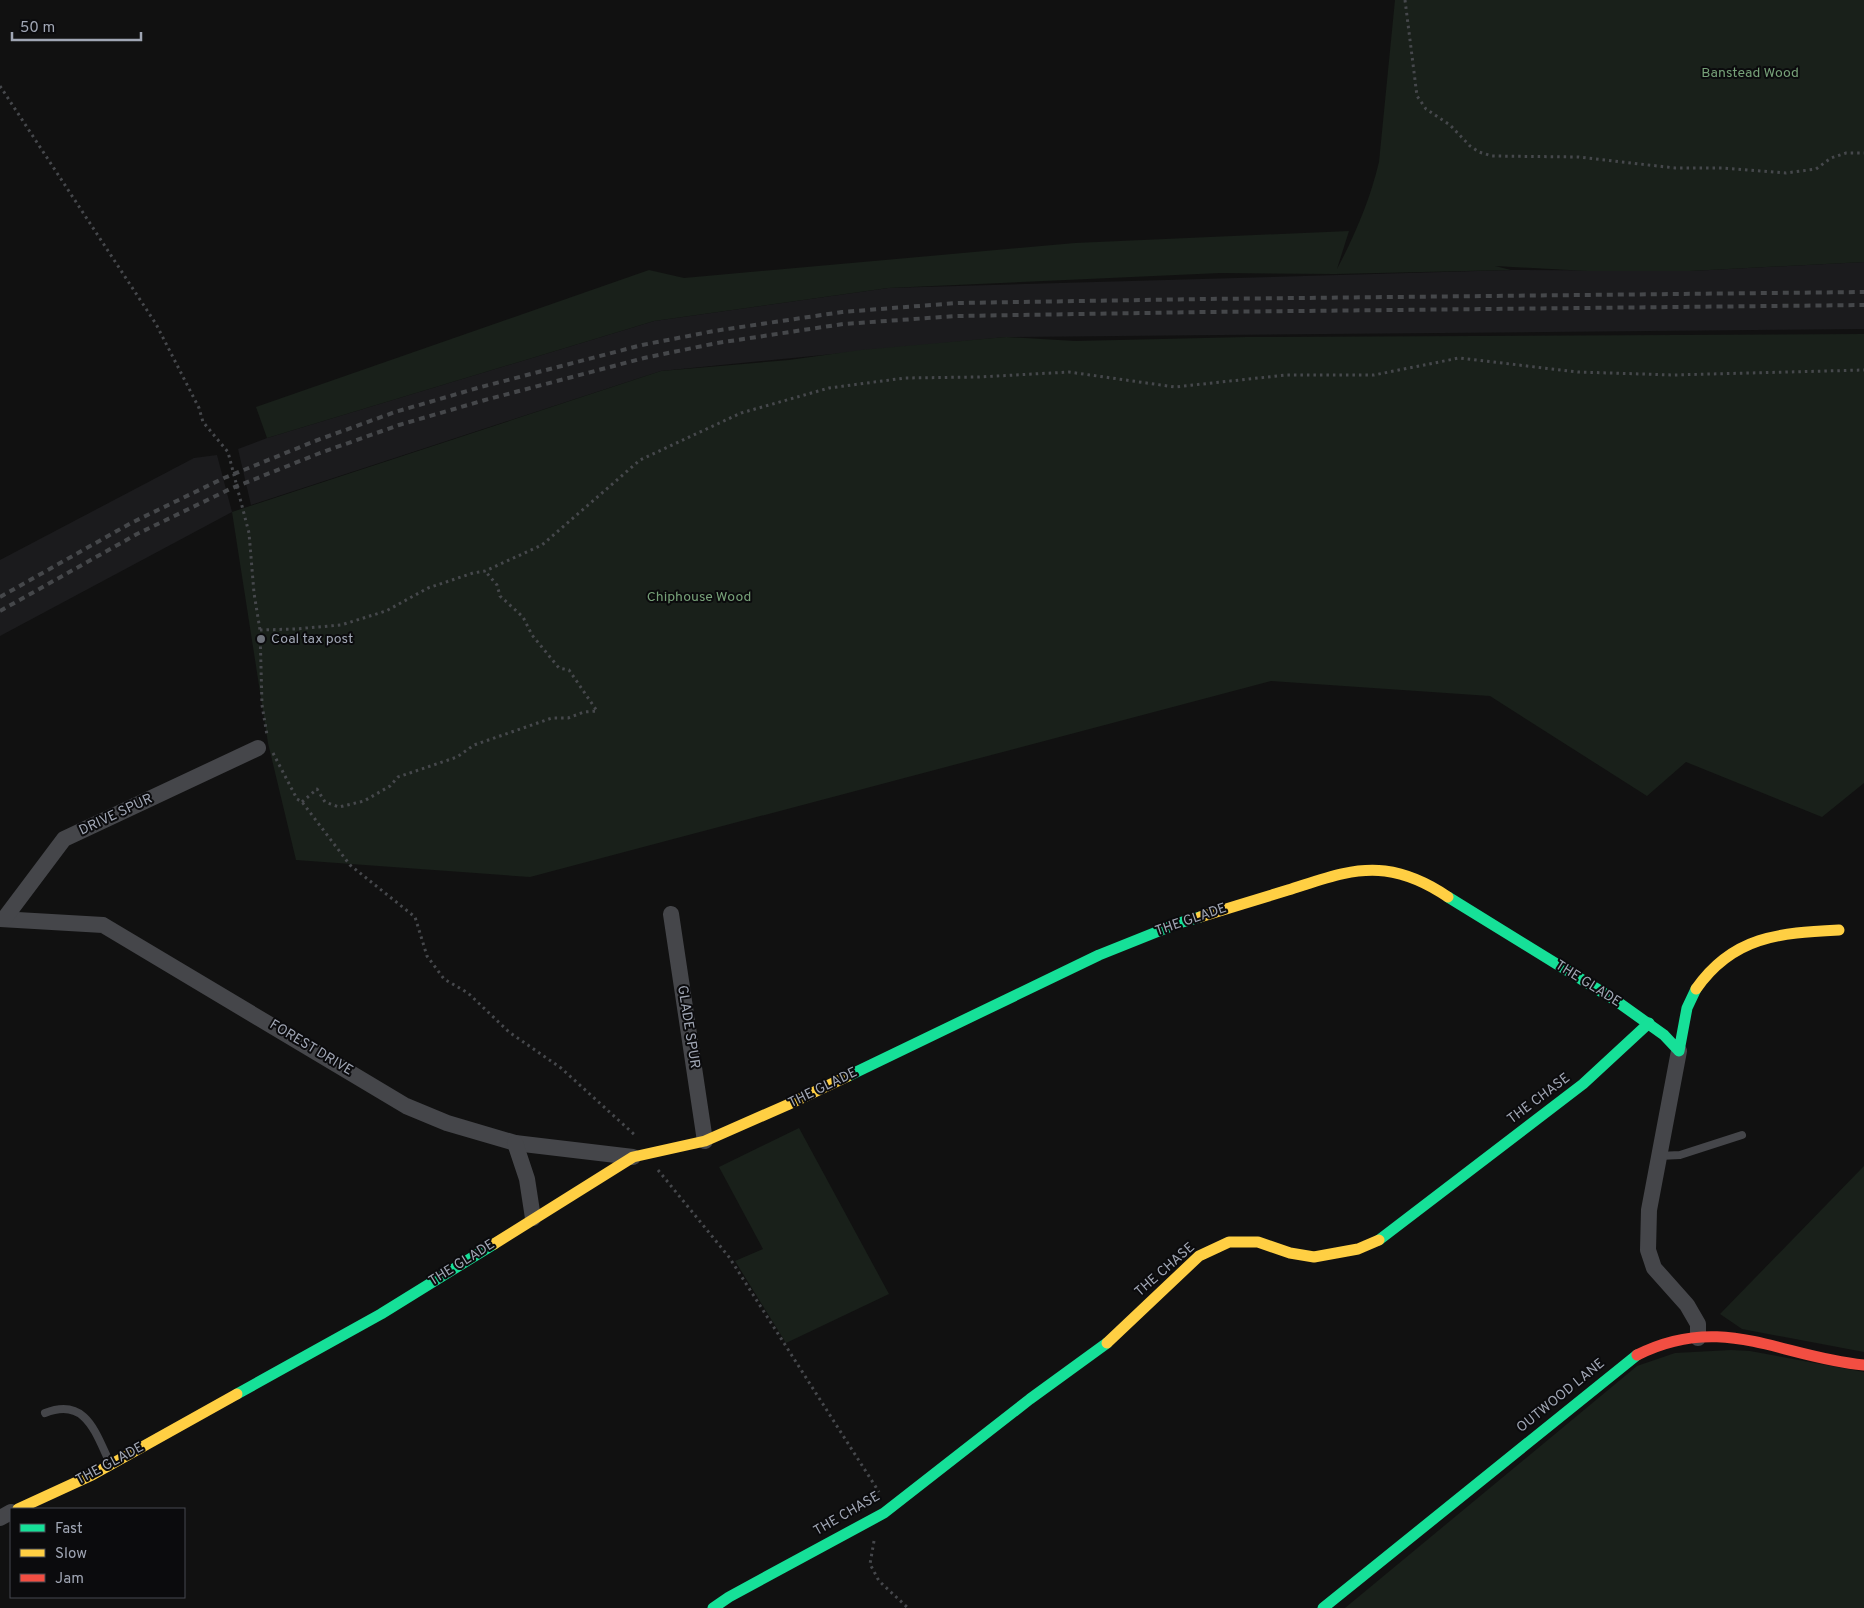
<svg xmlns="http://www.w3.org/2000/svg" width="1864" height="1608" viewBox="0 0 1864 1608" font-family="Overpass,sans-serif">
<style>
.built{fill:#1b1b1d}
.green{fill:#19201a}
.lines{fill:none;stroke-linecap:round;stroke-linejoin:round}
.path{stroke:#46484c;stroke-width:3;stroke-dasharray:2.5 4;stroke-linecap:butt}
.lane{stroke:#45464a;stroke-width:8}
.street{stroke:#45464a;stroke-width:16}
.fast{stroke:#16e098;stroke-width:11}
.slow{stroke:#ffcf43;stroke-width:11}
.jam{stroke:#f24e42;stroke-width:11}
.rail{stroke:#45474a;stroke-width:4;stroke-dasharray:6 5;stroke-linecap:butt}
.poi-dot{fill:#6e727b;stroke:#0b0b0d;stroke-width:2}
.labels{text-anchor:middle;dominant-baseline:central;stroke-width:4;stroke-linejoin:round;paint-order:stroke}
.park-label{font-size:14px;fill:#76a078;stroke:#0b0b0d}
.poi-label{font-size:14px;fill:#a0a6b4;stroke:#0b0b0d;text-anchor:start}
.street-label{font-size:14px;fill:#a0a6b4;stroke:#0b0b0d}
</style>
<rect width="100%" height="100%" fill="#111"/>
<g class="built">
<path d="M1864,262V329L1006,337L661,371L251,505L238,449L267,438L654,321L888,288L1511,270L1690,271Z"/>
<path d="M217,455L232,512L0,636V560L194,458Z"/>
</g>
<g class="green">
<path d="M1395,0H1864V262L1690,271H1587L1495,266L1511,270L1335,274L1220,273L888,288L654,321L267,438L256,407L649,270L684,278L1075,243L1349,231L1337,269C1355,235 1370,200 1379,162Z"/>
<path d="M1864,334V783L1822,817L1686,762L1647,796L1490,696L1271,681L530,877L296,860L268,743L232,512L661,371L789,360L861,350L1006,337L1075,341L1247,337Z"/>
<path d="M799,1128L889,1294L786,1343L735,1261L763,1249L719,1167Z"/>
<path d="M1864,1166V1352L1742,1329L1720,1314Z"/>
<path d="M1731,1350L1750,1351L1864,1372V1608H1345L1637,1366L1675,1353Z"/>
</g>
<g class="lines">
<g class="path">
<path d="M1405,0L1417,96L1426,109L1450,125L1470,146L1479,152L1492,156L1579,157L1675,168H1723L1786,173L1816,169L1831,158L1846,153H1864"/>
<path d="M0,86L156,324L199,408L203,422L228,452L249,533L254,593L260,630L262,705L267,735"/>
<path d="M260,630L295,629L341,625L386,611L428,588L473,573L485,571L542,545L640,460L741,413L829,388L905,378L979,377L1069,372L1175,387L1286,375H1374L1459,358L1578,372L1673,375L1864,370"/>
<path d="M273,753L297,799L302,802L350,865L415,917L427,956L444,979L468,993L509,1032L561,1068L636,1136"/>
<path d="M302,802L317,789L325,802L339,807L364,801L390,786L398,777L457,757L474,745L552,718H568L584,712L597,711L569,670L559,668L532,635L523,617L500,596L497,585L485,571"/>
<path d="M658,1170L729,1257L879,1492"/>
<path d="M874,1541L870,1564L879,1581L908,1608"/>
</g>
<g class="lane">
<path d="M1659,1156L1680,1155L1742,1135"/>
<path d="M45,1413C86,1397 95,1432 110,1463"/>
</g>
<g class="street">
<path d="M671,914L705,1141"/>
<path d="M0,919L103,925L406,1106L447,1123L515,1143L633,1157"/>
<path d="M4,919L64,839L258,748"/>
<path d="M1679,1051L1649,1210L1648,1250L1654,1268L1687,1305L1698,1324V1338"/>
<path d="M515,1143L527,1179L533,1218"/>
<path d="M0,1518L11,1512"/>
</g>
<g class="fast">
<path d="M1448,897L1615,1000L1664,1035L1679,1051L1687,1008L1696,989"/>
<path d="M848,1076L1099,955L1179,923L1200,917"/>
<path d="M1379,1240L1583,1084L1649,1023"/>
<path d="M237,1394L381,1314L494,1244"/>
<path d="M713,1608L729,1597L884,1513L1030,1399L1107,1343"/>
<path d="M1323,1608L1637,1355"/>
</g>
<g class="slow">
<path d="M1200,917C1229,908 1259,899 1288,890C1320,880 1351,867 1385,871C1408,874 1429,884 1448,897"/>
<path d="M1696,989C1733,936 1779,933 1839,930"/>
<path d="M494,1244L633,1157L705,1141L787,1105L848,1076"/>
<path d="M1107,1343L1199,1256L1229,1242H1258L1290,1253L1314,1257L1358,1249L1379,1240"/>
<path d="M18,1509L92,1475L237,1394"/>
</g>
<path class="jam" d="M1637,1355C1722,1312 1780,1357 1864,1365"/>
<g class="rail">
<path d="M0,597L131,523L224,478L315,441L395,412L481,387L642,345L714,331L842,312L957,303L1205,299L1864,292"/>
<path d="M0,611L137,534L230,489L320,453L399,425L485,400L644,358L717,343L843,324L957,316L1205,312L1864,305"/>
</g>
</g>
<circle class="poi-dot" cx="261" cy="639" r="5"/>
<g class="labels">
<g class="park-label">
<text x="1750" y="73">Banstead Wood</text>
<text x="699" y="597">Chiphouse Wood</text>
</g>
<g class="poi-label">
<text x="271" y="639">Coal tax post</text>
</g>
<g class="street-label">
<text transform="translate(116 815) rotate(-25)">DRIVE SPUR</text>
<text transform="translate(1191 920) rotate(-19)">THE GLADE</text>
<text transform="translate(1588 984) rotate(32)">THE GLADE</text>
<text transform="translate(688 1027) rotate(81)">GLADE SPUR</text>
<text transform="translate(311 1048) rotate(31)">FOREST DRIVE</text>
<text transform="translate(823 1088) rotate(-26)">THE GLADE</text>
<text transform="translate(1539 1099) rotate(-37)">THE CHASE</text>
<text transform="translate(462 1263) rotate(-32)">THE GLADE</text>
<text transform="translate(1165 1270) rotate(-41)">THE CHASE</text>
<text transform="translate(1561 1396) rotate(-39)">OUTWOOD LANE</text>
<text transform="translate(110 1464) rotate(-28)">THE GLADE</text>
<text transform="translate(847 1514) rotate(-30)">THE CHASE</text>
</g>
</g>
<rect x="10" y="1508" width="175" height="90" fill="#0b0b0d" stroke="#474950"/>
<rect x="20" y="1524" width="25" height="8" fill="#16e098" stroke="#474950"/>
<text x="55" y="1533" font-size="15" fill="#a0a6b4">Fast</text>
<rect x="20" y="1549" width="25" height="8" fill="#ffcf43" stroke="#474950"/>
<text x="55" y="1558" font-size="15" fill="#a0a6b4">Slow</text>
<rect x="20" y="1574" width="25" height="8" fill="#f24e42" stroke="#474950"/>
<text x="55" y="1583" font-size="15" fill="#a0a6b4">Jam</text>
<path d="M12 32v8h129v-8" fill="none" stroke="#a0a6b4" stroke-width="2.5"/>
<text x="20" y="32" font-size="15" fill="#a0a6b4" stroke="#0b0b0d" stroke-width="4" paint-order="stroke">50 m</text>
</svg>
